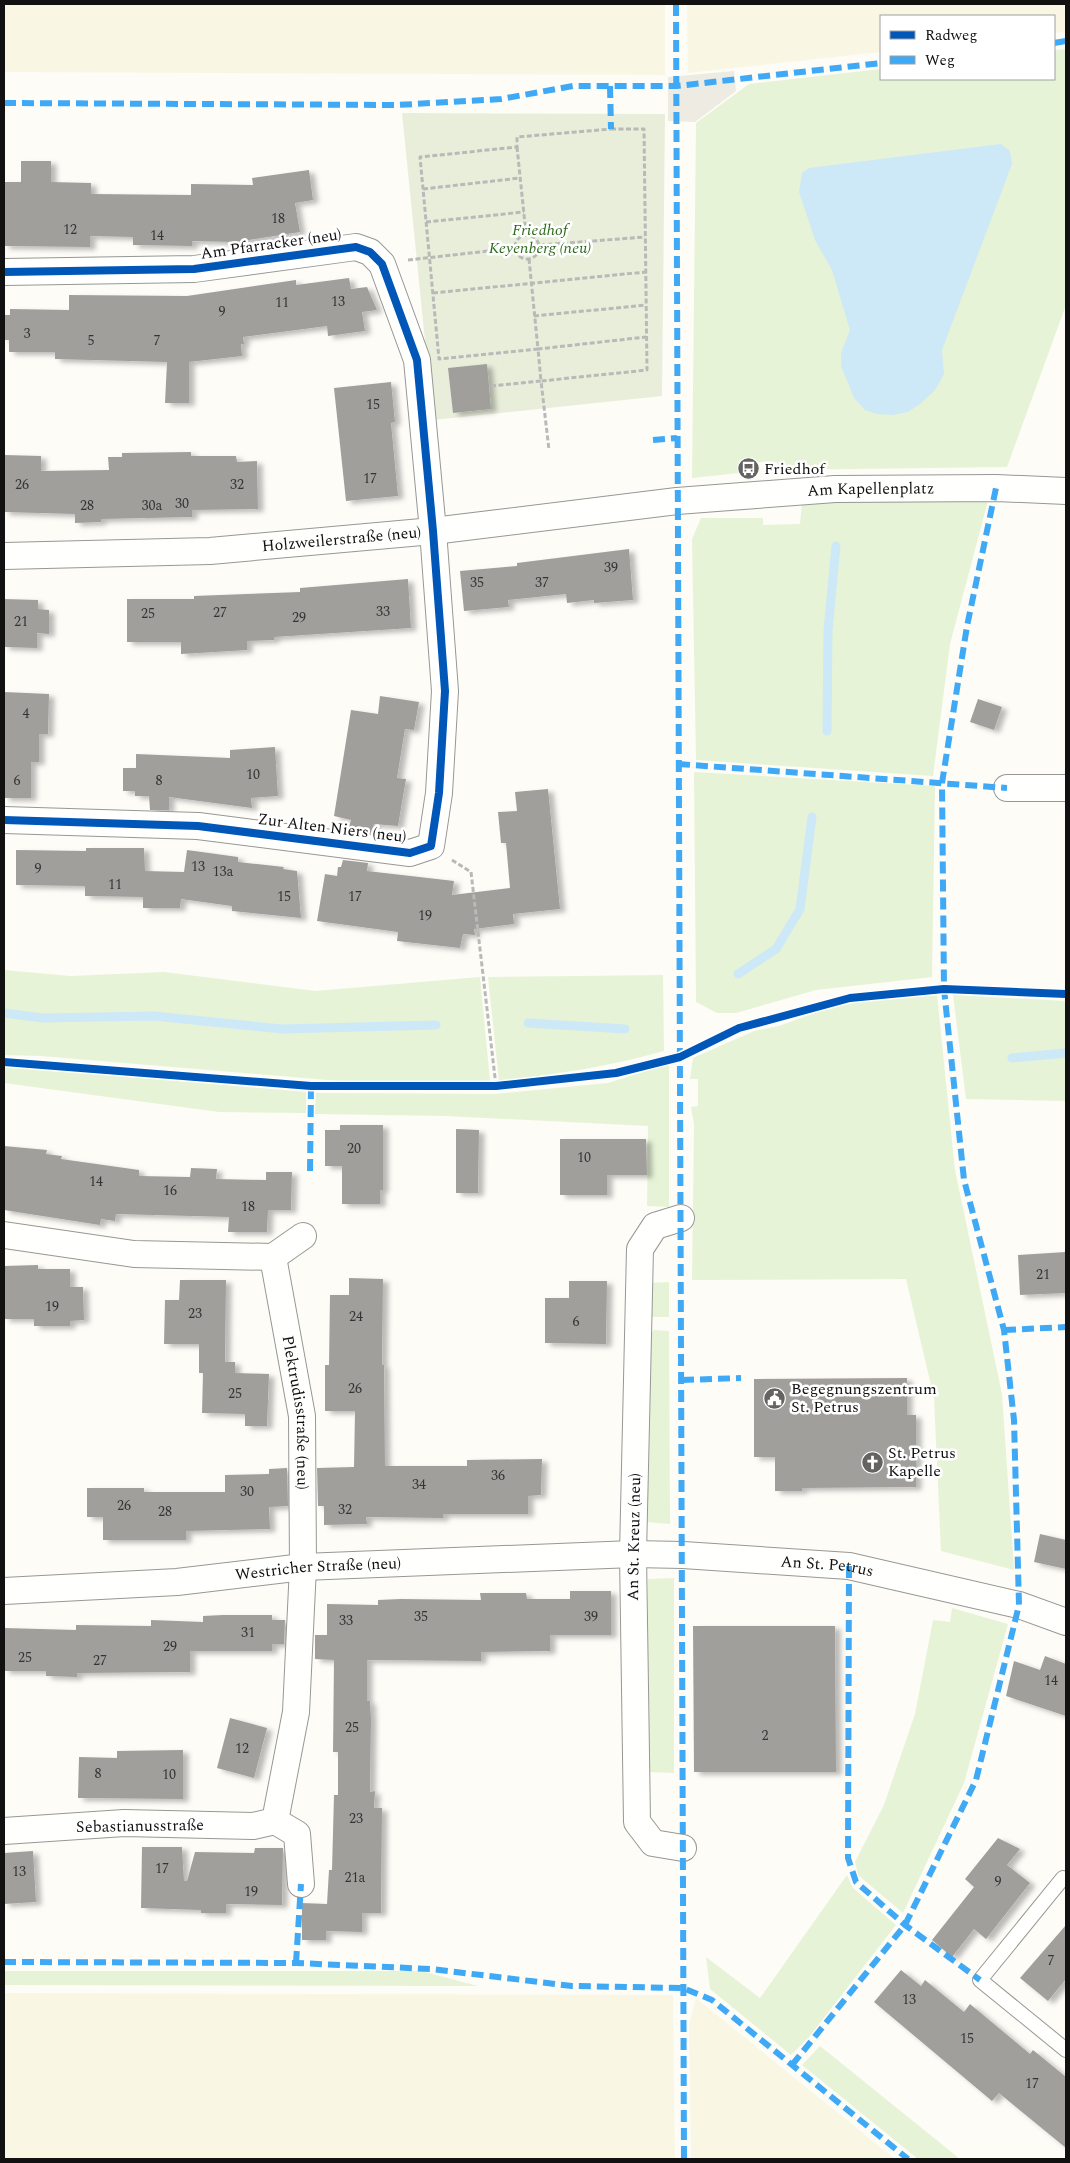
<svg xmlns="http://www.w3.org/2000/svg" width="1070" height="2163" viewBox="0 0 1070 2163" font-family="Spectral,serif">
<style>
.farmland{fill:#f9f7e4}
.green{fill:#e7f3d7}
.cemetery{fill:#e9eedb}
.plaza{fill:#edebe2}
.water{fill:#cde8f7}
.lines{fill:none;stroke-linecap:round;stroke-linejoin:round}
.stream{stroke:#cde8f7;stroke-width:9}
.building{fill:#a19f9c;filter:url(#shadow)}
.lane-casing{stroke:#979795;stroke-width:16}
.street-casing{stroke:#979795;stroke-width:28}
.path{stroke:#b9b9b8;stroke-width:3;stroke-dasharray:5 2.5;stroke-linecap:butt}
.lane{stroke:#fffffe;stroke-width:14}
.street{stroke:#fffffe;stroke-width:26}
.quiet{stroke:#3fa9f5;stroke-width:6;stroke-dasharray:12 6;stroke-linecap:butt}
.cycleway-casing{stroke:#fff;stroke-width:11}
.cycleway{stroke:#0057b8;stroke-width:8}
.labels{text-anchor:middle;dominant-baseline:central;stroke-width:5;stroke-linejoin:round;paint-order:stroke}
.number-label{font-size:14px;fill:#353434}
.park-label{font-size:16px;font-style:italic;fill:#2f6b1f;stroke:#fff}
.street-label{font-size:16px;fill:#111;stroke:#fff}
.poi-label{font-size:16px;fill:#111;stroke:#fff;text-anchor:start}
</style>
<defs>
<filter id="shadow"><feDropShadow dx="5.5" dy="3" stdDeviation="2.5" flood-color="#0004"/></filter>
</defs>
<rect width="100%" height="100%" fill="#fdfcf7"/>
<g class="farmland">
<path d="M4,4H665V75L4,72Z"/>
<path d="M687,4H1066V32L1054,33V16H881V52L688,73Z"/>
<path d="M4,1993L673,1995L675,2159H4Z"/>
<path d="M696,1998L895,2159H691L689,2024Z"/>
</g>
<g class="green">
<path d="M1066,49V305L1007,467L778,470L777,462L740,463L739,473L692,478L696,123L749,84L881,69V79H1054V50Z"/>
<path d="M869,501H988L950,644L933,776L696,760L692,539L701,518H763V525L800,524L802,504Z"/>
<path d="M694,772L935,786L932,977L816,990L736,1013H717L696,1002Z"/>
<path d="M4,970L70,976L164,972L315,991L480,977L490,1081H339L41,1056L4,1055Z"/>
<path d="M663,975L664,1051C608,1067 556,1074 499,1081L488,977Z"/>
<path d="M937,995L955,1170L1002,1394L1014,1570L941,1551L934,1398L906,1279L692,1280L694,1124L691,1107L698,1106V1079H690L693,1058L754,1031L779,1026L822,1010L866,999Z"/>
<path d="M953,995L1066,1001V1101L966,1099Z"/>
<path d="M669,1064V1207L647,1206L648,1126L447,1116L315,1114L316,1093L495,1094L608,1083Z"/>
<path d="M4,1066L306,1092V1113L219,1112L4,1083Z"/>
<path d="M669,1282V1317H648V1283Z"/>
<path d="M654,1330L669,1331L670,1524L646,1522L648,1336Z"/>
<path d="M674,1578V1773L648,1772V1579Z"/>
<path d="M952,1608L1008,1624L964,1783L903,1913L858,1875L855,1862L884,1805L915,1714L933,1620L950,1622Z"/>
<path d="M847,1875L853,1888L896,1925L809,2037L791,2055L710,1989L706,1957L760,1998Z"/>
<path d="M4,1971H421L478,1986L4,1985Z"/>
<path d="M820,2046L960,2159H918L802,2065Z"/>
</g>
<path class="cemetery" d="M402,113L665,114L662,396L433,420Z"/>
<path class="plaza" d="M734,71L736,91L695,122L668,121V77Z"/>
<path class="water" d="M1001,144L1010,151L1012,164L942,350L944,374L935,390L920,404L908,412L892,415L877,414L865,410L854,398L841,366V353L850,330L832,270L815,240L799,192L802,173L809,168Z"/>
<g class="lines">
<g class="stream">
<path d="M827,731L828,630L836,546"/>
<path d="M738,974L776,949L800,909L812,817"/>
<path d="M4,1013L43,1018L154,1016L282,1029L436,1025"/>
<path d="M528,1023L625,1029"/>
<path d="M1012,1058L1066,1053"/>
</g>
</g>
<g class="building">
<path d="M21,161H51V182L91,183V194L191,195V184L253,185L252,178L309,170L313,200L295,203L300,232L236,242L192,241V246L133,245V237L90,236V247L4,246V182H21Z"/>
<path d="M349,278L351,289L367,287L377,310L362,312L365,331L328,336L327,326L243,337L244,344H241L242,356L189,362V403H165L167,362L55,359V352H9V340H4V315H10V309L69,310V295L187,296L296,280V285Z"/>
<path d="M487,364L491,409L453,413L448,368Z"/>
<path d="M391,382L395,422L391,423L398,496L346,501L334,388Z"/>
<path d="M191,452V456H236L237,462L257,461L258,509L192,510V517L101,519V522L75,523V514L4,512V455L41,456V471L109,470L108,457H122V453Z"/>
<path d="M629,549L633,600L594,603V600L567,603L566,594L508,600L509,607L464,611L460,571L517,566V563Z"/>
<path d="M408,579L411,628L274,637V640L247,641V650L198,653L181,654V642H127V599H194V596L300,592V588Z"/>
<path d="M4,599L38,600V609L49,610V634L37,633V648L4,647Z"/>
<path d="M4,692L49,694L48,734H39V762H31V798H4Z"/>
<path d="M380,696L419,702L414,730L405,729L397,778L406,779L398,826L374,824L372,833L348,830L351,820L334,816L351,710L378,714Z"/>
<path d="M978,699L1002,707L994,730L970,722Z"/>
<path d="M275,747L278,796L251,798L252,808L169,797V810H150L149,796H135V791H123V768H136V754L230,758V750Z"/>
<path d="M548,789L560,909L513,914L514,924L474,929L475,935L463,934L460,948L397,941L398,932L317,921L325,874L337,876L338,867H341L343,860L368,863L367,871L454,881L452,895L510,888L506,843H501L498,812L517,811L515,792Z"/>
<path d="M86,848H144L145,871L184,872L187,850L238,857V862L284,867L283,869L297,871L301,918L232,911V906L181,899L180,908H143V897L85,896V886L16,885V850L86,851Z"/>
<path d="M340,1125H383V1190H380V1204H342V1166H325V1130H340Z"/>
<path d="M456,1129L479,1130L478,1193H456Z"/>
<path d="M560,1139H646L647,1175H607V1195H560Z"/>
<path d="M4,1146L47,1150L46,1154L62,1156L61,1159L139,1170V1176L190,1177L191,1168L217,1169L216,1179L266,1180V1172H292L291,1210H268L267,1232H228L229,1217L116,1214L115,1221L101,1219L100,1225L4,1210Z"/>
<path d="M1066,1252V1293L1020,1295L1018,1255Z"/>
<path d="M38,1265V1269H70V1287H83L84,1320L70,1321V1326H34V1319H4V1266Z"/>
<path d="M349,1278L383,1279L382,1365H384L385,1466H467V1460L542,1459L541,1495L528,1496V1514H443V1518L366,1517L367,1524L324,1525V1506H318L317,1468L354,1467L355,1411H325V1365H329L330,1295H349Z"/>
<path d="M180,1280H226L225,1362H235V1373L269,1374L267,1426H245V1414L202,1413L203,1373H199V1344H164L165,1300H179Z"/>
<path d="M569,1281H607L606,1344L545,1343V1298H569Z"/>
<path d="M907,1378V1415H916V1487L802,1488V1491H775V1457H754V1379Z"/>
<path d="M287,1468L288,1506L269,1507L270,1529L186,1531V1540H103V1517H87V1488H144V1492H225V1475L269,1474V1469Z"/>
<path d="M1040,1534L1066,1540V1569L1034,1562Z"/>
<path d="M570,1591H611V1635H550V1651L481,1652V1661L367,1660V1701H370L371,1719L370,1792L375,1791L374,1808H382L381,1913H362V1932L326,1931V1940H302V1903L327,1904L329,1870H332L334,1795H338V1752H333L334,1660L315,1659V1635H327V1604L378,1605V1600L401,1599L481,1600L480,1593H526L527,1599H570Z"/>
<path d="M223,1615H272V1620H285L284,1644H272V1651H190V1672L77,1673V1677L46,1676V1671H4V1628L76,1630V1625L151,1626V1620L203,1622V1616Z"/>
<path d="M693,1626H835L836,1772H694Z"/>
<path d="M1045,1656L1066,1664V1716L1006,1696L1014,1661L1040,1670Z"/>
<path d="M230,1718L267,1728L254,1778L217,1768Z"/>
<path d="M183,1750V1799L78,1798L79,1757L117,1758V1751Z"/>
<path d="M998,1838L1020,1849L1007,1865L1030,1883L986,1939L974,1929L952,1957L932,1940L974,1887L965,1879Z"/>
<path d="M142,1847H182L184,1881H187L195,1852L254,1853L255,1848H283L282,1905L226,1904V1913H201V1910L141,1908Z"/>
<path d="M33,1851L36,1902L4,1904V1853Z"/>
<path d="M1066,1925V1979L1048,2001L1020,1978Z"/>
<path d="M901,1970L921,1986L925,1980L964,2012L970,2004L1030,2054L1033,2050L1066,2077V2148L999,2093L992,2101L874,2002Z"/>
</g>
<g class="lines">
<defs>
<path id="lane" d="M1063,1878L980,1980L1066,2050"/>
<g id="street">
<path d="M4,272L194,269L356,247L370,252L382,264L417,360L433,531L445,691L439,793L431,846L410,853L198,826L4,820"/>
<path id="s1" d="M4,556L210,551L433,531L677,501L835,489L996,488L1066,491"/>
<path d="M1007,788H1066"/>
<path d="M681,1218L655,1226L640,1249L633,1554L637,1822L653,1843L683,1848"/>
<path id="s2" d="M4,1235L134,1254L273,1257L302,1416L303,1567L296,1712L275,1821L253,1826L124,1823L4,1831"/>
<path d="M273,1257L303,1236"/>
<path id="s3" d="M4,1591L177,1582L303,1567L633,1554L683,1555L849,1566L1019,1605L1066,1622"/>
<path d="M275,1821L297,1834L301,1884"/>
</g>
</defs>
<use href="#lane" class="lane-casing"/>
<use href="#street" class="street-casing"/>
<g class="path">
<path d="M611,129H644L647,370L541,381L538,349L439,359L420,157L517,147V137Z"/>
<path d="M517,147L526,234"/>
<path d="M423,189L520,178"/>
<path d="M426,222L524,212"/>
<circle cx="527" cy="247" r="12"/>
<path d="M540,245L645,237"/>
<path d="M529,259L538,349L646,337"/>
<path d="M408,260L515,248"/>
<path d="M433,293L646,272"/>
<path d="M534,316L646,305"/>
<path d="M491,386L541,381L549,450"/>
<path d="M452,860L471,872L496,1086"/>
</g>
<use href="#lane" class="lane"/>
<use href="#street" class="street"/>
<g class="quiet">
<path d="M676,4L684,2159"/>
<path d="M1054,43L1066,41"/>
<path d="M610,86L611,129"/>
<path d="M4,103L397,105L501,99L573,86H677L881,63"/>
<path d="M653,440L677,438"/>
<path d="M678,764L1007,788"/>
<path d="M310,1171L311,1086"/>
<path d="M1004,1330L1066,1327"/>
<path d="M682,1380L741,1378"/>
<path d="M849,1566L848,1858L856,1882L905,1925L980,1980"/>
<path d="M4,1962L296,1963L431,1969L572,1986L683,1988L712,2000L908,2159"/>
<path d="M296,1963L301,1884"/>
<path d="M792,2065L905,1925L976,1780L1019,1605L1014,1420L1004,1330L964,1180L944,989L942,783L967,626L996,488"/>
</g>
<defs>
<g id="cycleway">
<path d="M4,272L194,269L356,247L370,252L382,264L417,360L433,531L445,691L439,793L431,846L410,853L198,826L4,820"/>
<path d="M4,1062L311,1086H496L616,1073L680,1057L739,1028L850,998L944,989L1066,994"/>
</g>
</defs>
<use href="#cycleway" class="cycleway-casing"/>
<use href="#cycleway" class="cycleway"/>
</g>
<defs>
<symbol id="bus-disc" viewBox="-11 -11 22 22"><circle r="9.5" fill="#646362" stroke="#fff"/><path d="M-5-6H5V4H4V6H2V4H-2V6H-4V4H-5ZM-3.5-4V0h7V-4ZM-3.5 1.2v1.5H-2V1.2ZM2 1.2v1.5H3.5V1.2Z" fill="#fff"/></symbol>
<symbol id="civic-disc" viewBox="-11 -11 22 22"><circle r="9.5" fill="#646362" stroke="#fff"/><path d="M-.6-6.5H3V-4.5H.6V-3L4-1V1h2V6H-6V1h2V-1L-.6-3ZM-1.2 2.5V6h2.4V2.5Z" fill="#fff"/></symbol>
<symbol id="church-disc" viewBox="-11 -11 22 22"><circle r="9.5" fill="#646362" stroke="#fff"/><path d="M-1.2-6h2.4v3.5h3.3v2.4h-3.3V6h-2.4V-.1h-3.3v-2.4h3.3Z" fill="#fff"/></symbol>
</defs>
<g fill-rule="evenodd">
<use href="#bus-disc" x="736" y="456" width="25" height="25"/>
<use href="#civic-disc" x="762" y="1386" width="25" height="25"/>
<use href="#church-disc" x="860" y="1450" width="25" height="25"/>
</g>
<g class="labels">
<g class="number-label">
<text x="278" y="218">18</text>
<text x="70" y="229">12</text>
<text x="157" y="235">14</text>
<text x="338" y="301">13</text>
<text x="282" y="302">11</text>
<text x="222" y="311">9</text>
<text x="27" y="333">3</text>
<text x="91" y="340">5</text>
<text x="157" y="340">7</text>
<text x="373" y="404">15</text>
<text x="370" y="478">17</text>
<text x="22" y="484">26</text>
<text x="237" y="484">32</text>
<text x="182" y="503">30</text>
<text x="87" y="505">28</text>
<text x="152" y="505">30a</text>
<text x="611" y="567">39</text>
<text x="477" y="582">35</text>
<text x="542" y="582">37</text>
<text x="383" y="611">33</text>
<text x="220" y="612">27</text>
<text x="148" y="613">25</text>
<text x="299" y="617">29</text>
<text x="21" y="621">21</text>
<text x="26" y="713">4</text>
<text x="253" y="774">10</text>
<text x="17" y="780">6</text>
<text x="159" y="780">8</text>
<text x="198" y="866">13</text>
<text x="38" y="868">9</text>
<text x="223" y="871">13a</text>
<text x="115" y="884">11</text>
<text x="284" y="896">15</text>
<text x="355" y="896">17</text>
<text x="425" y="915">19</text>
<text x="354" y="1148">20</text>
<text x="584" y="1157">10</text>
<text x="96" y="1181">14</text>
<text x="170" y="1190">16</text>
<text x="248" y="1206">18</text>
<text x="1043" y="1274">21</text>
<text x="52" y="1306">19</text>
<text x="195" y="1313">23</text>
<text x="356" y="1316">24</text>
<text x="576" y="1321">6</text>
<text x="355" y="1388">26</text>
<text x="235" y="1393">25</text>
<text x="498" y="1475">36</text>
<text x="419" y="1484">34</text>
<text x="247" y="1491">30</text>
<text x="124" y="1505">26</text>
<text x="345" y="1509">32</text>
<text x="165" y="1511">28</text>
<text x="421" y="1616">35</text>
<text x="591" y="1616">39</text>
<text x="346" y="1620">33</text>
<text x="248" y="1632">31</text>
<text x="170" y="1646">29</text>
<text x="25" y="1657">25</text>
<text x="100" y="1660">27</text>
<text x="1051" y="1680">14</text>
<text x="352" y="1727">25</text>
<text x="765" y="1735">2</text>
<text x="242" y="1748">12</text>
<text x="98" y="1773">8</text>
<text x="169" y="1774">10</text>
<text x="356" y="1818">23</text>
<text x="162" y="1868">17</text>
<text x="19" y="1871">13</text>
<text x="355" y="1877">21a</text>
<text x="998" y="1881">9</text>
<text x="251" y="1891">19</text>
<text x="1051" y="1960">7</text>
<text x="909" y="1999">13</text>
<text x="967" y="2038">15</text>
<text x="1032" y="2083">17</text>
</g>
<g class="park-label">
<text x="540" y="230">Friedhof<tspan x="540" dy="18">Keyenberg (neu)</tspan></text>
</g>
<g class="street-label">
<text transform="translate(271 244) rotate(-8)">Am Pfarracker (neu)</text>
<text stroke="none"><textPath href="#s1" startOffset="870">Am Kapellenplatz</textPath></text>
<text stroke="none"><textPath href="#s1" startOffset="338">Holzweilerstraße (neu)</textPath></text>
<text transform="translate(332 828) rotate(7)">Zur Alten Niers (neu)</text>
<text stroke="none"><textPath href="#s2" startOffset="428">Plektrudisstraße (neu)</textPath></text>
<text transform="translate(634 1537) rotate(-89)">An St. Kreuz (neu)</text>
<text stroke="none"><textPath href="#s3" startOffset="825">An St. Petrus</textPath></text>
<text stroke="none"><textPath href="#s3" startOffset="315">Westricher Straße (neu)</textPath></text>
<text transform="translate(140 1826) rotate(-1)">Sebastianusstraße</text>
</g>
<g class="poi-label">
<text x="764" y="469">Friedhof</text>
<text x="791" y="1389">Begegnungszentrum<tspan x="791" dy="18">St. Petrus</tspan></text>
<text x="888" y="1453">St. Petrus<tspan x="888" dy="18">Kapelle</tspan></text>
</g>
</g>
<rect width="1070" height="2163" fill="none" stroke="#111111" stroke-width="10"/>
<rect x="880" y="15" width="175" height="65" fill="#ffffff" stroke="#a0a0a0"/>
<rect x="890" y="31" width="25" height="8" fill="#0057b8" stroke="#a0a0a0"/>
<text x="925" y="40" font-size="15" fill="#111111">Radweg</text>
<rect x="890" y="56" width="25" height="8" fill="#3fa9f5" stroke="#a0a0a0"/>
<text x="925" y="65" font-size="15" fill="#111111">Weg</text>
</svg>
